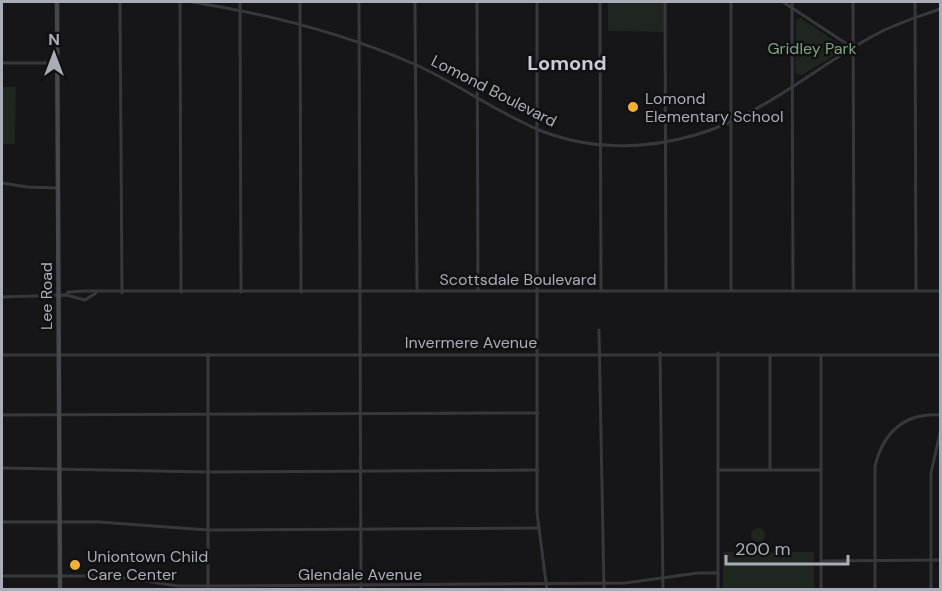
<svg xmlns="http://www.w3.org/2000/svg" width="942" height="591" viewBox="0 0 942 591" font-family="'DM Sans',sans-serif">
<style>
.green{fill:#1e261f}
.lines{fill:none;stroke-linecap:round;stroke-linejoin:round}
.street{stroke:#37383d;stroke-width:3}
.secondary{stroke:#45474d;stroke-width:4.5}
.poi-dot{fill:#f2b134;stroke:#111113;stroke-width:2}
.labels{text-anchor:middle;dominant-baseline:central;stroke-width:5;stroke-linejoin:round;paint-order:stroke}
.park-label{font-size:16px;fill:#7fa381;stroke:#111113}
.street-label{font-size:16px;fill:#a8adb8;stroke:#111113}
.poi-label{font-size:16px;fill:#a8adb8;stroke:#111113;text-anchor:start}
.quarter-label{font-size:20px;font-weight:bold;fill:#c9ccd4;stroke:#111113}
</style>
<rect width="100%" height="100%" fill="#161618"/>
<g class="green">
<path d="M608,2H664L665,32L608,31Z"/>
<path d="M801,18L840,45V52L802,75L795,73L796,20Z"/>
<path d="M2,87H16L15,144H2Z"/>
<circle cx="758" cy="535" r="7"/>
<rect x="723" y="552" width="91" height="37"/>
</g>
<g class="lines">
<g class="street">
<path d="M120,2L122,293"/>
<path d="M180,2L181,292"/>
<path d="M192,2C268,14 343,33 414,64C457,83 496,112 539,130C589,150 644,150 695,135C760,117 814,68 873,36C894,24 918,17 940,9"/>
<path d="M240,2L241,292"/>
<path d="M300,2L301,292"/>
<path d="M359,2L361,590"/>
<path d="M415,2L417,291"/>
<path d="M477,2L478,291"/>
<path d="M537,2V513L547,590"/>
<path d="M600,2L601,291"/>
<path d="M665,2L666,291"/>
<path d="M731,2V290"/>
<path d="M783,2L853,48"/>
<path d="M792,2L793,290"/>
<path d="M853,2L854,291"/>
<path d="M915,2L916,291"/>
<path d="M2,63H57"/>
<path d="M2,183L27,187L58,188"/>
<path d="M66,295L68,292L85,291H940"/>
<path d="M2,297L66,295L85,300L96,293"/>
<path d="M599,330L604,590"/>
<path d="M660,353L663,590"/>
<path d="M718,353V590"/>
<path d="M208,354V590"/>
<path d="M2,355H940"/>
<path d="M770,355V470"/>
<path d="M821,355V590"/>
<path d="M2,415L538,413"/>
<path d="M2,468L208,472L538,470"/>
<path d="M718,470H821"/>
<path d="M2,522H99L208,530L538,528"/>
<path d="M821,561L940,560"/>
<path d="M2,576H112L178,586H213L625,583L698,573H718"/>
<path d="M875,590V466C884,431 905,413 940,415"/>
<path d="M931,590V473L940,433"/>
</g>
<path class="secondary" d="M57,2L60,590"/>
</g>
<g class="poi-dot">
<circle cx="633" cy="107" r="6"/>
<circle cx="75" cy="565" r="6"/>
</g>
<g class="labels">
<g class="park-label">
<text x="812" y="48">Gridley Park</text>
</g>
<g class="street-label">
<text transform="translate(494 91) rotate(27)">Lomond Boulevard</text>
<text x="518" y="279">Scottsdale Boulevard</text>
<text transform="translate(46 296) rotate(-90)">Lee Road</text>
<text x="471" y="342">Invermere Avenue</text>
<text x="360" y="574">Glendale Avenue</text>
</g>
<g class="poi-label">
<text x="645" y="98">Lomond<tspan x="645" dy="18">Elementary School</tspan></text>
<text x="87" y="556">Uniontown Child<tspan x="87" dy="18">Care Center</tspan></text>
</g>
<g class="quarter-label">
<text x="567" y="63">Lomond</text>
</g>
</g>
<rect width="942" height="591" fill="none" stroke="#a8adb8" stroke-width="6"/>
<g transform="translate(54 54)" stroke="#111113" stroke-width="4.5" paint-order="stroke">
<path d="M0-4.5L10 22L0 15L-10 22Z" fill="#a8adb8"/>
<text y="-9" font-size="16" font-weight="bold" text-anchor="middle" fill="#a8adb8">N</text>
</g>
<path d="M726 555v9h122v-9" fill="none" stroke="#a8adb8" stroke-width="3"/>
<text x="735" y="555" font-size="18" fill="#a8adb8" stroke="#111113" stroke-width="4.5" paint-order="stroke">200 m</text>
</svg>
